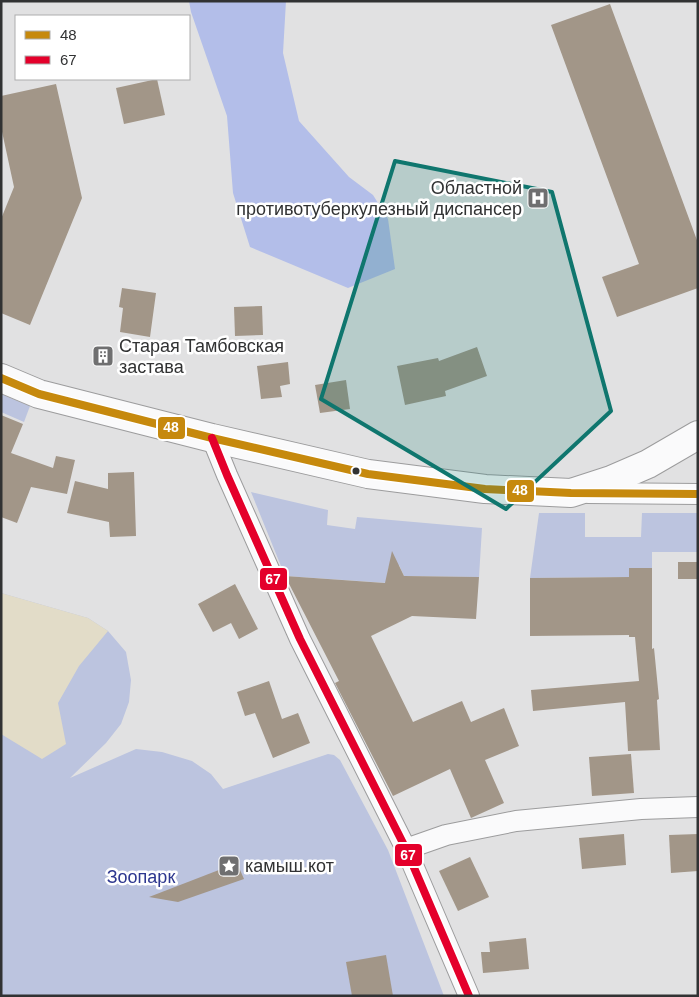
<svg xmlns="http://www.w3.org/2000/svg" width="699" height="997" viewBox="0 0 699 997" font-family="Arial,sans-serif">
	<rect width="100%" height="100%" fill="#e1e1e2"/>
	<!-- green -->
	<g fill="#bcc4df">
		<polygon points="1,394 30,406 24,422 1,412"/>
		<polygon points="251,492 328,510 327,525 355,529 357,517 482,528 479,577 404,576 399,565 390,565 388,569 387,583 285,576"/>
		<polygon points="539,513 585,513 585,537 641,537 642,513 698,513 698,552 652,552 652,568 629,568 629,577 530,578"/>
		<polygon points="1,593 88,618 108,631 126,652 131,680 129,702 121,724 106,743 70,778 136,749 162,752 192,761 211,774 223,789 328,754 334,755 340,760 388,850 444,996 1,996"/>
	</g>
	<!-- forest -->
	<polygon fill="#b3bee9" points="189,1 286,1 283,53 299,121 349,177 373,195 388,219 395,269 348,288 250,247 233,193 227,116 191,12"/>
	<!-- sand -->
	<polygon fill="#e2dcc8" points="1,593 88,618 108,631 79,666 58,703 66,744 42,759 1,734"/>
	<!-- building -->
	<g fill="#a29688">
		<polygon points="610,4 698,243 698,288 617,317 602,277 639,264 551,25"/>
		<polygon points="157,79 165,115 124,124 116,88"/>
		<polygon points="56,84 82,198 30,325 1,313 1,219 14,187 1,127 1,96"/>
		<polygon points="122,288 156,293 150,337 120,332 123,308 119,307"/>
		<polygon points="262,306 263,335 235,336 234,307"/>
		<polygon points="477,347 487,376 445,391 446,396 405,405 397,366 438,358 439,361"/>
		<polygon points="288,362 290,384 280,386 282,397 261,399 257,366"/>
		<polygon points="346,380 350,409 320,413 315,385"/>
		<polygon points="1,415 23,424 11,453 53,468 56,456 75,460 67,494 31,487 17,523 1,517"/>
		<polygon points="134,472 136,536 110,537 109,522 67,513 75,481 108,489 108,473"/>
		<polygon points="392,551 404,576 479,577 476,619 412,616 371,636 413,722 462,701 471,722 504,708 519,746 485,760 504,803 471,818 450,769 393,796 335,683 339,681 285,576 385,583"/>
		<rect x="678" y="562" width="20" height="17"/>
		<polygon points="629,568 652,568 652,649 654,648 659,699 657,700 660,750 628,751 625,702 533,711 531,690 639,681 635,637 629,637 629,635 530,636 530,578 629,577"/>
		<polygon points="235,584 258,629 239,639 231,623 213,632 198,604"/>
		<polygon points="269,681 282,719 298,713 310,743 273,758 255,713 245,716 237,692"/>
		<polygon points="631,754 634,793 592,796 589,757"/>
		<polygon points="624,834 626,865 582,869 579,838"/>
		<polygon points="698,834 698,871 671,873 669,835"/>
		<polygon points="470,857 489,897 458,911 439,871"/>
		<polygon points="237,863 244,879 178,902 149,897"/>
		<polygon points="526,938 529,969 483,973 481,952 490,952 489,942"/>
		<polygon points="386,955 393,996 352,996 346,962"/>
	</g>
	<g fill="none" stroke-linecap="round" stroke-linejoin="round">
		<!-- street casing -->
		<g stroke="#9c9c9d" stroke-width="22">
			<g id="street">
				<polyline points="212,438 227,475 300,639 406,849 469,996"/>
				<polyline points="588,493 698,494"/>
				<polyline points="406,849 446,835 516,821 641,809 698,807"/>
			</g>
		</g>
		<!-- secondary casing -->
		<g stroke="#9c9c9d" stroke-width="30">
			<polyline id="secondary" points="1,378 39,394 212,438 368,474 485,489 571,493 611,480 648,464 698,435"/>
		</g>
		<!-- street -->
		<use href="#street" stroke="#fafafb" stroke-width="20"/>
		<!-- secondary -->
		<use href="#secondary" stroke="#fafafb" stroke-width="28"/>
		<!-- bus-1 casing -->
		<g stroke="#fff" stroke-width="11">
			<polyline id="bus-1" points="1,378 39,394 212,438 368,474 485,489 571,493 698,494"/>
		</g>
		<!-- bus-2 casing -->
		<g stroke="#fff" stroke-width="11">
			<polyline id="bus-2" points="212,438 227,475 300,639 406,849 469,996"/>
		</g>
		<!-- bus-1 -->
		<use href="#bus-1" stroke="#c6890d" stroke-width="8"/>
		<!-- bus-2 -->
		<use href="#bus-2" stroke="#e4002b" stroke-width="8"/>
	</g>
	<!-- marked area -->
	<path fill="#0f766e" fill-opacity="0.2" stroke="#0f766e" stroke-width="4" stroke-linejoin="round" d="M395,161l157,31 59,219 -105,98 -185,-110z"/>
	<!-- icons -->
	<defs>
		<g id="hospital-square" transform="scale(1.125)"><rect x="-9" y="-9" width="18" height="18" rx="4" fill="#6f6f70" stroke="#fff"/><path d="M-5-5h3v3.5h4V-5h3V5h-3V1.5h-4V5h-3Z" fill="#fff"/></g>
		<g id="building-square" transform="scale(1.125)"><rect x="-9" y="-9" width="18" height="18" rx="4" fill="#6f6f70" stroke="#fff"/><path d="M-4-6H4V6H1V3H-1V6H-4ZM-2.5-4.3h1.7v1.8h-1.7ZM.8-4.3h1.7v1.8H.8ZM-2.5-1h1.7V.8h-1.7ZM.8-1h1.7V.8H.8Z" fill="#fff"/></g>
		<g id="sight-square" transform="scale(1.125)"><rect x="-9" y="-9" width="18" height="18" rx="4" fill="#6f6f70" stroke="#fff"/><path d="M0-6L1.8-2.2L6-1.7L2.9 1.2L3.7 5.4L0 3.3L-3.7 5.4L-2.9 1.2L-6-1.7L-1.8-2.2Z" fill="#fff"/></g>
	</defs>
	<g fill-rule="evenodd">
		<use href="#hospital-square" x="538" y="198"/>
		<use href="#building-square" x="103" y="356"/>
		<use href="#sight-square" x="229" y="866"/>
	</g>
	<!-- markers -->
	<circle fill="#313233" stroke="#fff" stroke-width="2" cx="356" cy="471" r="4.5"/>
	<g text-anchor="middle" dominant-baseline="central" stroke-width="5" stroke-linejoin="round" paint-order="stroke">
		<!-- poi labels -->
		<g font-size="18" fill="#313233" stroke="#fff" text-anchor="start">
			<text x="522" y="188" text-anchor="end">Областной<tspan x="522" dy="21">противотуберкулезный диспансер</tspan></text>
			<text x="119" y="346">Старая Тамбовская<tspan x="119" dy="21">застава</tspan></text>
			<text x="245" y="866">камыш.кот</text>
		</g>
		<!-- park labels -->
		<g font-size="18" fill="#2d378f" stroke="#fff">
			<text x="141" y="877">Зоопарк</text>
		</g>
	</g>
	<g stroke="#fff" stroke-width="2">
		<rect x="157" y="416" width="29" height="24" rx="5" fill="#c6890d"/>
		<rect x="506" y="479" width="29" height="24" rx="5" fill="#c6890d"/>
		<rect x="259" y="567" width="29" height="24" rx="5" fill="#e4002b"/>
		<rect x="394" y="843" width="29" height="24" rx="5" fill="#e4002b"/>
	</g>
	<g font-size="14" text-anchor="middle" font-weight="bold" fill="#fff">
		<text x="171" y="432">48</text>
		<text x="520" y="495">48</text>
		<text x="273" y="584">67</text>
		<text x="408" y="860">67</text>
	</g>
	<!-- border -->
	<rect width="699" height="997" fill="none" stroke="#313233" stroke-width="5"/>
	<!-- legend -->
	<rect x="15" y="15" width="175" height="65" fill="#ffffff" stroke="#adadad"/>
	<rect x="25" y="31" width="25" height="8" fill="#c6890d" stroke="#adadad"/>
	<text x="60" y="40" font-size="15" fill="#313233">48</text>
	<rect x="25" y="56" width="25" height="8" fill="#e4002b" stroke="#adadad"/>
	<text x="60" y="65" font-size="15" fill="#313233">67</text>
</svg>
